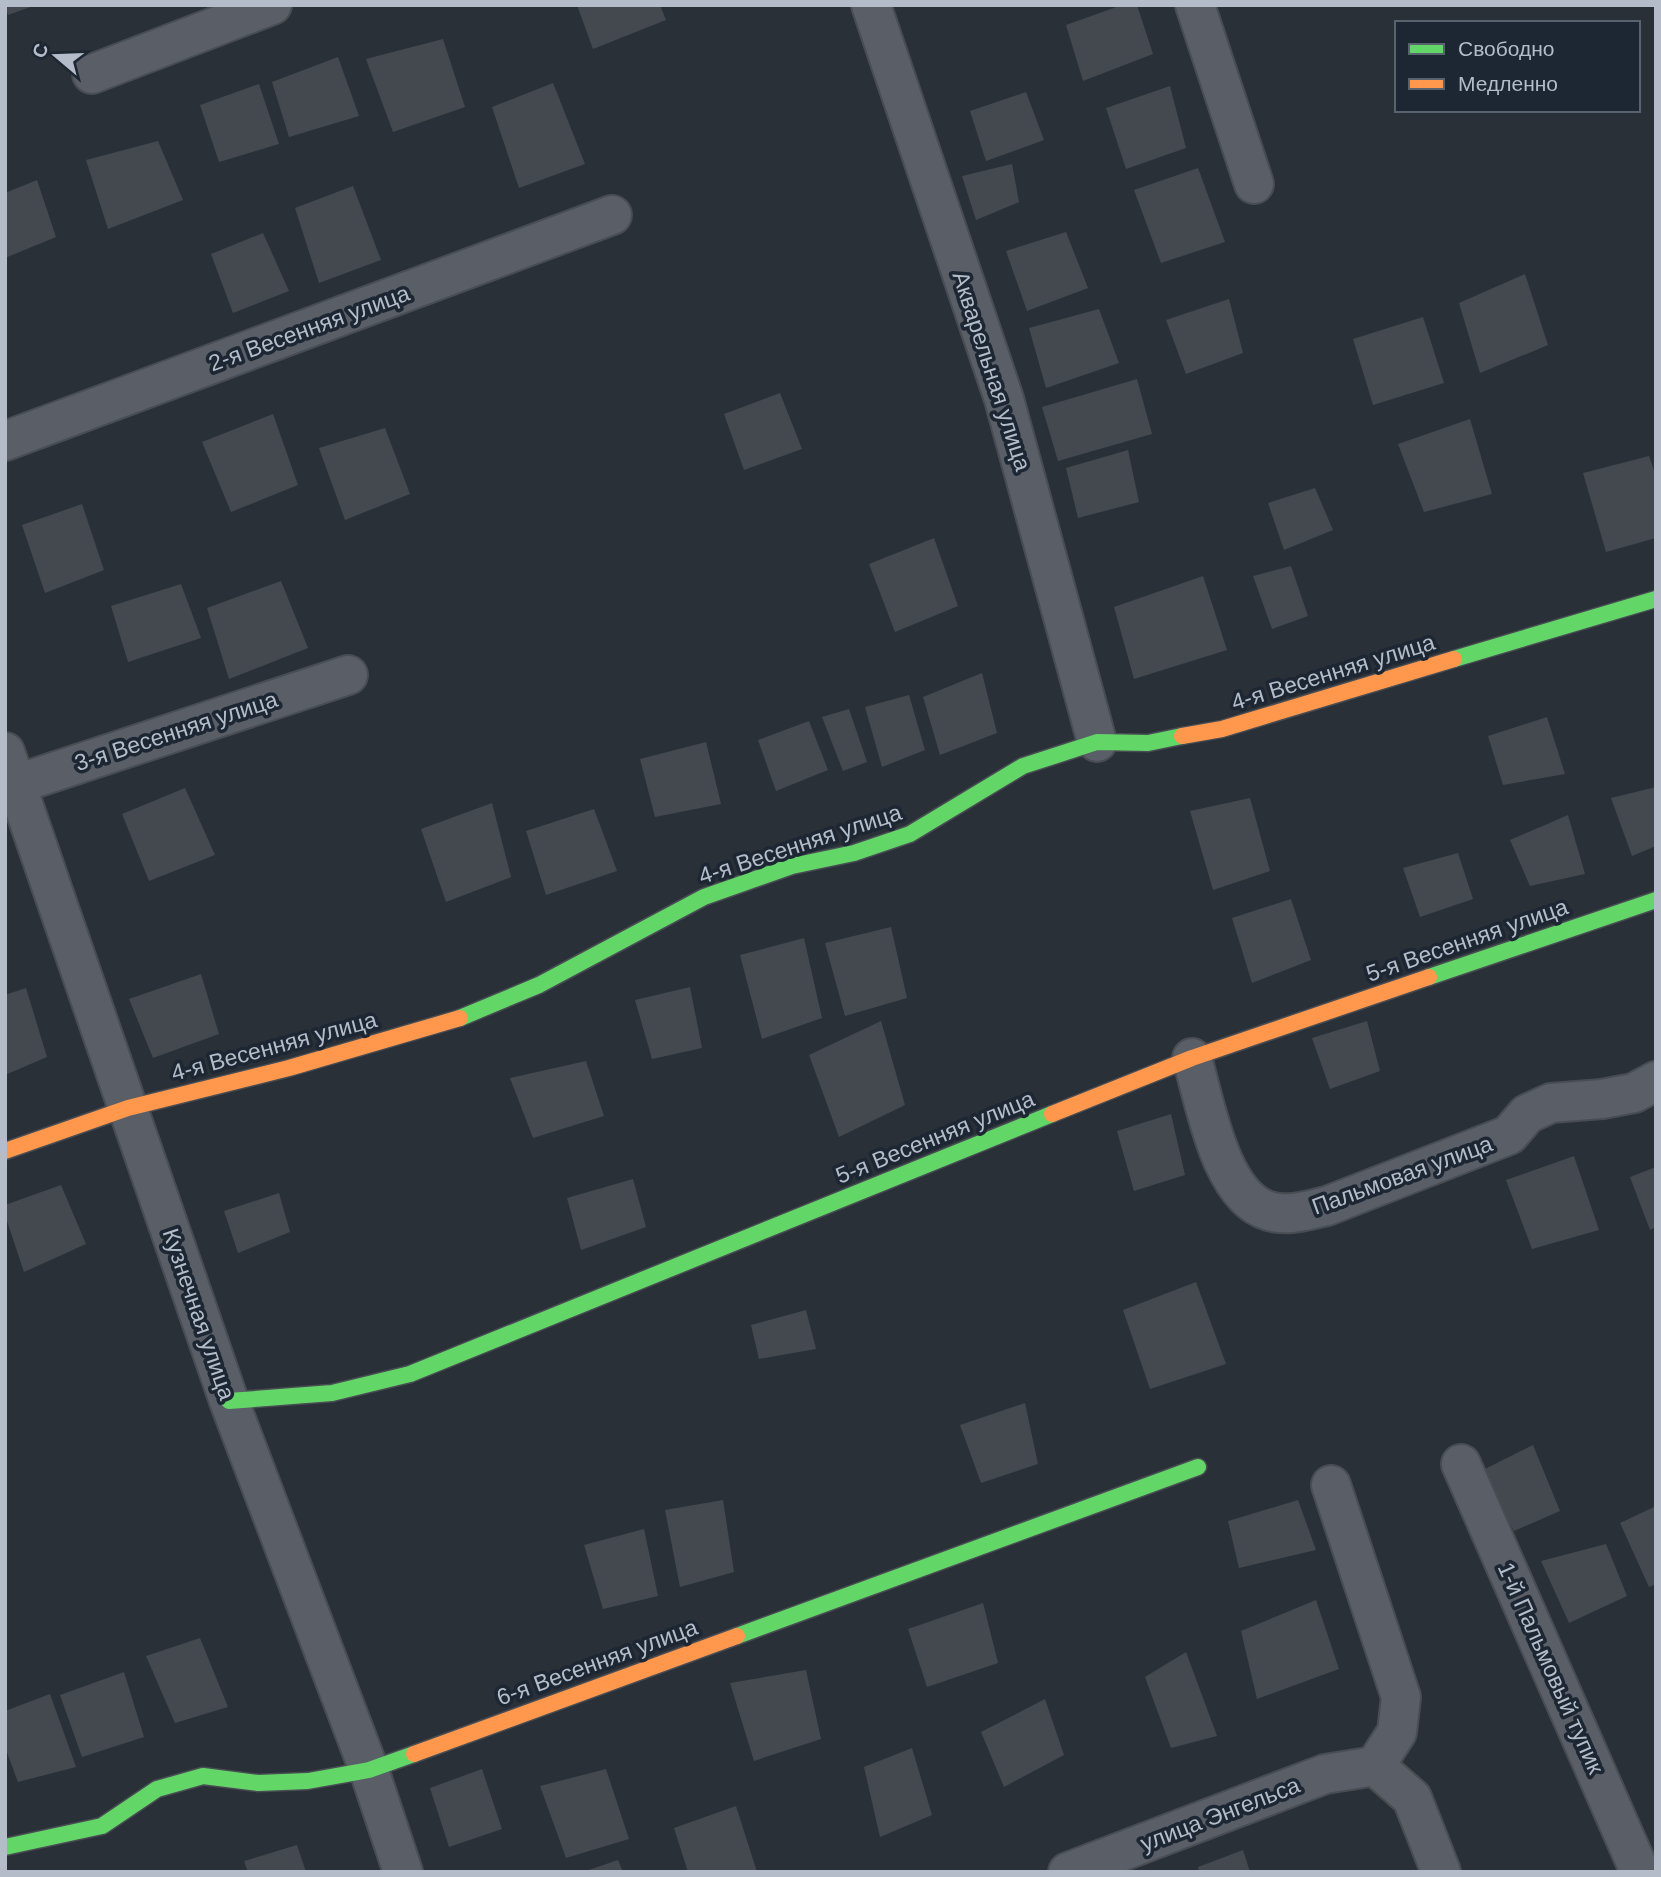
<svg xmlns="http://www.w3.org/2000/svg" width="1661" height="1877" viewBox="0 0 1661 1877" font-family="Helvetica,sans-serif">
	<rect width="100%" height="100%" fill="#2a3038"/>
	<!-- building -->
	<g fill="#444950">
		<polygon points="5,5 33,5 33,6 8,15"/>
		<polygon points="577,5 660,5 666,20 593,49"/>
		<polygon points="1122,5 1137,5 1153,54 1083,81 1066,25"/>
		<polygon points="443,39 465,107 393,132 366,59"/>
		<polygon points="338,57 359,116 289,137 272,82"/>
		<polygon points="553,83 585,164 519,188 492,107"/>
		<polygon points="259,84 279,144 219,162 200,105"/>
		<polygon points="1170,86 1186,148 1126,169 1106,108"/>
		<polygon points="1026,92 1044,140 986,161 970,111"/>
		<polygon points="158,141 183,200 108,229 86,160"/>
		<polygon points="1012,164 1019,202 976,220 962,176"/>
		<polygon points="1198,168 1225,242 1161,263 1134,190"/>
		<polygon points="37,180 56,237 5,258 5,193"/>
		<polygon points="353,186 381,260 319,283 295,208"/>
		<polygon points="1066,232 1088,288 1027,311 1006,251"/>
		<polygon points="263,233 289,291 233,313 211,254"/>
		<polygon points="1525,274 1548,345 1480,373 1459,303"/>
		<polygon points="1229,299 1243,353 1186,374 1166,320"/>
		<polygon points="1099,309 1119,363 1046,388 1029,328"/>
		<polygon points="1423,317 1444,383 1373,405 1353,339"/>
		<polygon points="1137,379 1152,434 1058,461 1042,407"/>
		<polygon points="780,393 802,449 744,470 724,414"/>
		<polygon points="273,414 298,485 231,512 202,442"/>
		<polygon points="1470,419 1492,494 1424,512 1398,444"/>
		<polygon points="385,428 410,494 345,520 319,448"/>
		<polygon points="1128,450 1139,502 1078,518 1066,468"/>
		<polygon points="1649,456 1656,476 1656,538 1606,552 1583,473"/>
		<polygon points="1315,488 1333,530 1284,550 1268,503"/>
		<polygon points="82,504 104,570 45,593 22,525"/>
		<polygon points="934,538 958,606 895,632 869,564"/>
		<polygon points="1291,566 1308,616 1272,629 1253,576"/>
		<polygon points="1203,576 1227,650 1134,679 1114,607"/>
		<polygon points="281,581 308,648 229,679 207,608"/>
		<polygon points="181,584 201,638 128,662 111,606"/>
		<polygon points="982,673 997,733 940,755 923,697"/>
		<polygon points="909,695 925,750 882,767 865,707"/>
		<polygon points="849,709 867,762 843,771 822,717"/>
		<polygon points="1547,717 1565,774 1503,785 1488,736"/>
		<polygon points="809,721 828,770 776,791 758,740"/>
		<polygon points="706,742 721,804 655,817 640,759"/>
		<polygon points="1656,787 1656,846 1632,856 1611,798"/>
		<polygon points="185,788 215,855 149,881 122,814"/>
		<polygon points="1250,798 1270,871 1213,890 1190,811"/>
		<polygon points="492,803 511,877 446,902 421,829"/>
		<polygon points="594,809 617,871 546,895 526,831"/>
		<polygon points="1568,815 1585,874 1530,886 1510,840"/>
		<polygon points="1458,853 1473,899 1420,917 1403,868"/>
		<polygon points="1291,899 1311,960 1252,983 1232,918"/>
		<polygon points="891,927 907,998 845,1016 825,943"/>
		<polygon points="804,938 822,1018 762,1039 740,955"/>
		<polygon points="201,974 219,1034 153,1058 129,999"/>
		<polygon points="690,987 702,1048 652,1059 635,1000"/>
		<polygon points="26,988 47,1057 5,1075 5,995"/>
		<polygon points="881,1021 905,1105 839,1137 809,1055"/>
		<polygon points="1367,1021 1380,1071 1330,1089 1312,1038"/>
		<polygon points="586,1061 604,1116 533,1138 510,1078"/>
		<polygon points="1171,1114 1185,1175 1134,1191 1117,1131"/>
		<polygon points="1574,1156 1599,1230 1532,1249 1506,1180"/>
		<polygon points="1656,1167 1656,1227 1650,1230 1630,1177"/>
		<polygon points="633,1179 646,1227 581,1250 567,1198"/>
		<polygon points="61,1185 86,1244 24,1272 5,1215 5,1205"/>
		<polygon points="279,1193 290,1232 238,1253 224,1211"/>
		<polygon points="1196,1282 1226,1364 1150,1389 1123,1310"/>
		<polygon points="806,1310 816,1349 759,1359 751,1325"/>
		<polygon points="1025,1403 1038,1464 981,1483 960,1425"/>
		<polygon points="1533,1445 1560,1511 1514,1531 1481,1471"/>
		<polygon points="723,1500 734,1572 680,1587 665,1510"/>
		<polygon points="1298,1500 1316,1550 1239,1568 1228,1521"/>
		<polygon points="1656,1506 1656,1584 1649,1587 1620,1523"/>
		<polygon points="644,1529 658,1596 603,1609 584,1545"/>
		<polygon points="1606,1544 1627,1596 1569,1623 1541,1561"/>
		<polygon points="1316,1600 1339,1669 1257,1699 1241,1631"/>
		<polygon points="983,1603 998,1663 927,1687 908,1629"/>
		<polygon points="200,1638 228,1707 175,1723 146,1656"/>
		<polygon points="1186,1652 1217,1736 1171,1748 1145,1677"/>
		<polygon points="806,1670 821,1739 754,1761 730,1683"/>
		<polygon points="124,1672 144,1737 82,1757 60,1695"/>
		<polygon points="50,1694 76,1767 18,1782 5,1747 5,1711"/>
		<polygon points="1045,1699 1064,1755 1004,1787 981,1732"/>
		<polygon points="912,1748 932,1815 880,1837 864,1767"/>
		<polygon points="482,1769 502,1829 449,1847 430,1788"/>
		<polygon points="606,1769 629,1839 566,1858 540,1786"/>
		<polygon points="736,1806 757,1872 688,1872 674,1828"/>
		<polygon points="297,1845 306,1872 248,1872 244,1861"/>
		<polygon points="1243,1850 1250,1872 1199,1872 1198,1867"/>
		<polygon points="618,1860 623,1872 586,1872 586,1871"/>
	</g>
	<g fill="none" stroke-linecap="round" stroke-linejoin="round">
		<!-- street casing -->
		<g stroke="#484c53" stroke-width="42">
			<g id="street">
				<polyline points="871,5 1004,399 1097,742"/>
				<polyline points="1195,5 1254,184"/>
				<polyline points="92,74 272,5"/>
				<polyline points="5,441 612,215"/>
				<polyline points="5,752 229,1401 369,1770 403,1872"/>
				<polyline points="5,788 348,675"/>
				<path d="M1192,1058c13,44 28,139 77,153 18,6 40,-1 58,-5l182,-71 18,-21 24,-11 51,-4 32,-6 22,-12"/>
				<polyline points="1461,1464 1640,1872"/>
				<polyline points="1331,1485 1401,1697 1397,1732 1375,1766"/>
				<polyline points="1375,1766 1412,1798 1441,1872"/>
				<polyline points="1068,1872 1325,1774 1375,1766"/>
			</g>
		</g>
		<!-- fast casing -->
		<g stroke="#484c53" stroke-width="19">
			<g id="fast">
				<polyline points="1454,659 1656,599"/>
				<polyline points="1429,977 1656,900"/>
				<polyline points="460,1018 539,985 704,897 792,866 854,853 910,834 1023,766 1097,742 1148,743 1182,736"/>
				<polyline points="229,1401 332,1393 410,1374 1052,1114"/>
				<polyline points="737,1636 1198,1467"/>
				<polyline points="5,1847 102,1826 157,1789 203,1776 258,1783 308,1781 369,1770 414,1754"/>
			</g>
		</g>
		<!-- slow casing -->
		<g stroke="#484c53" stroke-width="19">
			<g id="slow">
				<polyline points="1182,736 1222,729 1454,659"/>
				<polyline points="1052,1114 1192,1058 1429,977"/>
				<polyline points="5,1151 128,1108 289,1068 460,1018"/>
				<polyline points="414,1754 737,1636"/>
			</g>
		</g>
		<!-- street -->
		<use href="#street" stroke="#5a5e66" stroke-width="38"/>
		<!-- fast -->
		<use href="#fast" stroke="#63d668" stroke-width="16"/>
		<!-- slow -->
		<use href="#slow" stroke="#ff974d" stroke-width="16"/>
	</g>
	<g text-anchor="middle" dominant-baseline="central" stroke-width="7" stroke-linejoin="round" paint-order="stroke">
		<!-- street labels -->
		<g font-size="23" fill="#b4bcc9" stroke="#1d2633">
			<text transform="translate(309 328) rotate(-20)">2-я Весенняя улица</text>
			<text transform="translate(992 371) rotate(72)">Акварельная улица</text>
			<text transform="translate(1333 672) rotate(-17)">4-я Весенняя улица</text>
			<text transform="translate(176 731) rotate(-18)">3-я Весенняя улица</text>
			<text transform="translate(800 844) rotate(-18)">4-я Весенняя улица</text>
			<text transform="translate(1467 940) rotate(-19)">5-я Весенняя улица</text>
			<text transform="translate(274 1046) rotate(-15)">4-я Весенняя улица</text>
			<text transform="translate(935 1137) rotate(-22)">5-я Весенняя улица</text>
			<text transform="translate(1402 1175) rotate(-20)">Пальмовая улица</text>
			<text transform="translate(199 1314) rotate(71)">Кузнечная улица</text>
			<text transform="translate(597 1662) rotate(-20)">6-я Весенняя улица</text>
			<text transform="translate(1551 1668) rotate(66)">1-й Пальмовый тупик</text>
			<text transform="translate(1220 1814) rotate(-21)">улица Энгельса</text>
		</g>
	</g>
	<!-- border -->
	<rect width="1661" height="1877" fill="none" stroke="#b4bcc9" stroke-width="14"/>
	<!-- legend -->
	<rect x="1395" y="21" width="245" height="91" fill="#1d2633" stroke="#59626f" stroke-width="2"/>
	<rect x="1409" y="44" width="35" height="10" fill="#63d668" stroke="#59626f" stroke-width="2"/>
	<text x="1458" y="56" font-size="21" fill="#b4bcc9">Свободно</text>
	<rect x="1409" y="79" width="35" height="10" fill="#ff974d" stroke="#59626f" stroke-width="2"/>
	<text x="1458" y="91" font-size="21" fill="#b4bcc9">Медленно</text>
	<!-- north arrow -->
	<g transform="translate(56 56) rotate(289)" stroke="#1d2633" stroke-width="5" paint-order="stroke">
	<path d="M0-5L12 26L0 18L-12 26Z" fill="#b4bcc9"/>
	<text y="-10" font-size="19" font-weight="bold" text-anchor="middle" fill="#b4bcc9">С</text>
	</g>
</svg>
